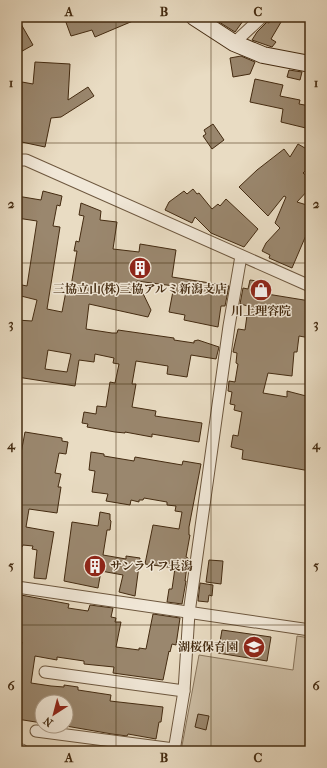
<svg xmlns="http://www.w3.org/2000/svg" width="327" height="768" viewBox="0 0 327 768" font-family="'IM FELL French Canon','Noto Serif JP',serif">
	<rect width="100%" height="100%" fill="#e9dcc3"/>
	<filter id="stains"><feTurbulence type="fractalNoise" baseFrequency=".005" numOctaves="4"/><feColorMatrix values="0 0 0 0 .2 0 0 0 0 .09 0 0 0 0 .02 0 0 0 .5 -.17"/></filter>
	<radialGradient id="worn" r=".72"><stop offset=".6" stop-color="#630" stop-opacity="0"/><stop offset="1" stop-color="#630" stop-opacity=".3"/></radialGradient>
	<!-- green -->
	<polygon fill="#cdbea5" stroke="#88745b" points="297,636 310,638 309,751 181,751 199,655 293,670"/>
	<!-- building -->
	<g fill="#9a876e" stroke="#442b11" fill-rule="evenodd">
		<polygon points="17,17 33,45 17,54"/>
		<polygon points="64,17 140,17 140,18 95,37 92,30 71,36"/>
		<polygon points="211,17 237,17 243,21 235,32"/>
		<polygon points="272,17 284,17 271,39 276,42 272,47 252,40 257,32 267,22 269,23"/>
		<polygon points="241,56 255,62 250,74 233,77 230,58"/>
		<polygon points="35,62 70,64 68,100 88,87 94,96 61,117 51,118 45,147 17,141 17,109 22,82 33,84"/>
		<polygon points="289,70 302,72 300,80 287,77"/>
		<polygon points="255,79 283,85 280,96 300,100 299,104 310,106 310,129 281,122 283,109 250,102"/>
		<polygon points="213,124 224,140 212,149 203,136 206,134 204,130"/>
		<polygon points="298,144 310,151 310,166 303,173 310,179 310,188 297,202 310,206 310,226 292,268 269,258 270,255 262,251 266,243 280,228 275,223 286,197 284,196 268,216 239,187 257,170 284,149 290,157"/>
		<polygon points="193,189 197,194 199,193 212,209 218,204 220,206 226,199 258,229 244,247 211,233 195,217 192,223 165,210 169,202 184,191 187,194"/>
		<path d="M43,191l19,5 -2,10 -3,-1 -4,21 7,1 -13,82 15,3 4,-21 4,1 7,-41h-3l2,-10 3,1 5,-26 -5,-1 2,-12 20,8 -1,9 17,2 -4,27 26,3 1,-8 36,6 -4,27 57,9 -4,20h-4l-3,21 -34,-7 1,-5 -16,-3 5,-26 -37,-5 14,29 -3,7 -59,-13 -3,25 26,4h5l1,-3 56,8v2l20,3v-2l4,-1 21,7 -3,12 -25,-4 -4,22 -20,-3 1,-8 -32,-5 -4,23h4l-4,23 24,4 -1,5 47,7 -3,19 -47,-8v3l-27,-5v1l-10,-1 -28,-5 1,-3 -6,-1 2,-11 12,2 1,-8 9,1 4,-25 5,1 4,-19 -6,-1 1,-5 -19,-4 -1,8 -15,-2 -4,26 -58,-9v-57l15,1 5,-21 -20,-5v-11l10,2 10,-65 -20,-3v-22l24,4zM48,350l23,4 -4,18 -22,-3z"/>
		<polygon points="250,280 264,282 263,286 268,287 267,294 310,301 310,338 299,336 297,352 294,352 292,376 268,373 263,393 287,397 287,391 310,397 310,406 306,425 310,425 310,471 242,459 243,450 231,447 233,435 238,436 242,412 234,410 235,405 230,404 232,392 228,391 229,381 235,382 238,364 236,363 237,353 233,352 238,329 245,330 248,308 248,306 240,304 243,288 248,289"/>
		<polygon points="25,432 62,438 62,441 68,442 66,454 59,453 55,473 61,474 58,487 61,487 57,513 29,509 26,527 54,532 46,579 34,578 37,550 32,549 33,546 23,545 22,547 17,547 17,463 19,464"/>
		<polygon points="91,452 104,454 104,456 134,461 135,457 182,465 183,461 201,464 189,527 189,535 190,535 186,557 188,558 185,581 186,581 182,604 167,602 169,589 172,589 175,568 145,564 153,525 179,529 182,512 175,511 176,506 167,505 167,502 144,498 143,500 139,500 139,502 131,500 130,505 106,501 108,494 92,492 95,471 89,470"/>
		<polygon points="100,512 110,514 110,520 111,521 110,530 107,530 103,555 126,559 126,556 140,558 135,596 119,592 123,575 101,571 98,588 64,581 72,522 98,526"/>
		<polygon points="209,560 223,561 221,584 206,582"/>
		<polygon points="200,583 213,585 212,596 209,595 208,602 198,601"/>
		<polygon points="21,595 69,604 68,608 88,611 90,605 113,608 111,617 116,618 115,622 121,622 116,647 139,650 139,648 146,649 153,614 180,618 176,645 172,644 170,652 169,651 163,680 113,673 114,667 84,664 84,661 57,657 57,660 35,656 31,683 51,686 64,687 64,685 78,687 78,690 111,695 110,701 163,707 161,722 159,722 156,739 128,734 127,736 112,734 66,726 66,702 42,702 42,723 17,719 17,672 22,642 17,641 17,598 21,599"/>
		<polygon points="222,630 271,637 267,661 218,653"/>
		<polygon points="198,714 209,716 206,730 195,727"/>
	</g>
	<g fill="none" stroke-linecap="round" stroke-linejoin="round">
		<!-- street casing -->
		<g stroke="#6d573e" stroke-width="13">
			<g id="street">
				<polyline points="234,43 262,17"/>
				<polyline points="17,160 26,160 310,286"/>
				<polyline points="17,587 310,630"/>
				<polyline points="45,672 184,691"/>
				<polyline points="36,731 174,749"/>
				<polyline points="17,749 22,750"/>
				<polyline points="174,751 184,691 189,613 229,326 241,256"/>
			</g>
		</g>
		<!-- secondary casing -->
		<g stroke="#442b11" stroke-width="18">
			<polyline id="secondary" points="194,17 234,43 263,55 310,64"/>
		</g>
		<!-- street -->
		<use href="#street" stroke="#f1e8d8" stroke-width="11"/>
		<!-- secondary -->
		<use href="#secondary" stroke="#f1e8d8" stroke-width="16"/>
	</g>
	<!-- grid -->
	<path fill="none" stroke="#442b11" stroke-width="1" stroke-opacity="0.55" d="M116,17v734M211,17v734M17,143h293M17,263h293M17,384h293M17,505h293M17,625h293"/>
	<!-- icons -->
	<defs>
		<g id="building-disc" transform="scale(1.15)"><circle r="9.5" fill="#8f2418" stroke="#f1e8d8"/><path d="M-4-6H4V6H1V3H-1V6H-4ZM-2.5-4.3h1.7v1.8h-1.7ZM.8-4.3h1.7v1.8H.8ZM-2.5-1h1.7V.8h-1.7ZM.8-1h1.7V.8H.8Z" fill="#fff"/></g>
		<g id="shop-disc" transform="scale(1.15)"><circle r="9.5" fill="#8f2418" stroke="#f1e8d8"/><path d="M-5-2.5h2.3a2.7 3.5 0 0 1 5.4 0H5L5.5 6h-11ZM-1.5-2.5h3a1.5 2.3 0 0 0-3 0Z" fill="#fff"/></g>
		<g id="school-disc" transform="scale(1.15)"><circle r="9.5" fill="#8f2418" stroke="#f1e8d8"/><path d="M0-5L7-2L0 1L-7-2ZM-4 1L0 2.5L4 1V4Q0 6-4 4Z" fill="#fff"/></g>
	</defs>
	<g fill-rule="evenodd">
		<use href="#building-disc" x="140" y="268"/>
		<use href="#shop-disc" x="261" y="290"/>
		<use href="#building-disc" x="95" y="566"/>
		<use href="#school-disc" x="254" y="647"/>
	</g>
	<g text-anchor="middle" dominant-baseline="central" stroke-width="3" stroke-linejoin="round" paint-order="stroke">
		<!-- poi labels -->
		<g font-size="12" font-weight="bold" fill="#442b11" stroke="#f1e8d8">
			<text x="140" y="289">三協立山(株)三協アルミ新潟支店</text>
			<text x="261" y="311">川上理容院</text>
			<text x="110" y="566" text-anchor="start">サンライフ長潟</text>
			<text x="238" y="647" text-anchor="end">湖桜保育園</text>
		</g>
	</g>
	<!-- margin -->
	<rect width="327" height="768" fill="none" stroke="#e9dcc3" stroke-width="44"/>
	<!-- north arrow -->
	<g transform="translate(54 714) rotate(216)"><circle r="19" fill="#f1e8d8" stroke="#ac9c88"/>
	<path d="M0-3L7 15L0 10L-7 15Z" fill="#8f2418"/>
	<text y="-6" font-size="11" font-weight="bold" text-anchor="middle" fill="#442b11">N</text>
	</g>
	<rect x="22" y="22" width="283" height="724" fill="none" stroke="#442b11" stroke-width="1.5"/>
	<g font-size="13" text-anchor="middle" font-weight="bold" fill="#442b11">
		<text x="69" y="16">A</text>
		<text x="164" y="16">B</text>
		<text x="258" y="16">C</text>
		<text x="11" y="87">1</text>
		<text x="316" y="87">1</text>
		<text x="11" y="208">2</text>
		<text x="316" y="208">2</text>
		<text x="11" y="328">3</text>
		<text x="316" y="328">3</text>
		<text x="11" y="449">4</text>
		<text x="316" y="449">4</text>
		<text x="11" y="570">5</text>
		<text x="316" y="570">5</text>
		<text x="11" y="690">6</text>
		<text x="316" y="690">6</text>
		<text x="69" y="762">A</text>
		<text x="164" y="762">B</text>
		<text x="258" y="762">C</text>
	</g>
	<rect width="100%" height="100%" filter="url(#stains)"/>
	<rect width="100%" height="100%" fill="url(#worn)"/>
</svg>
